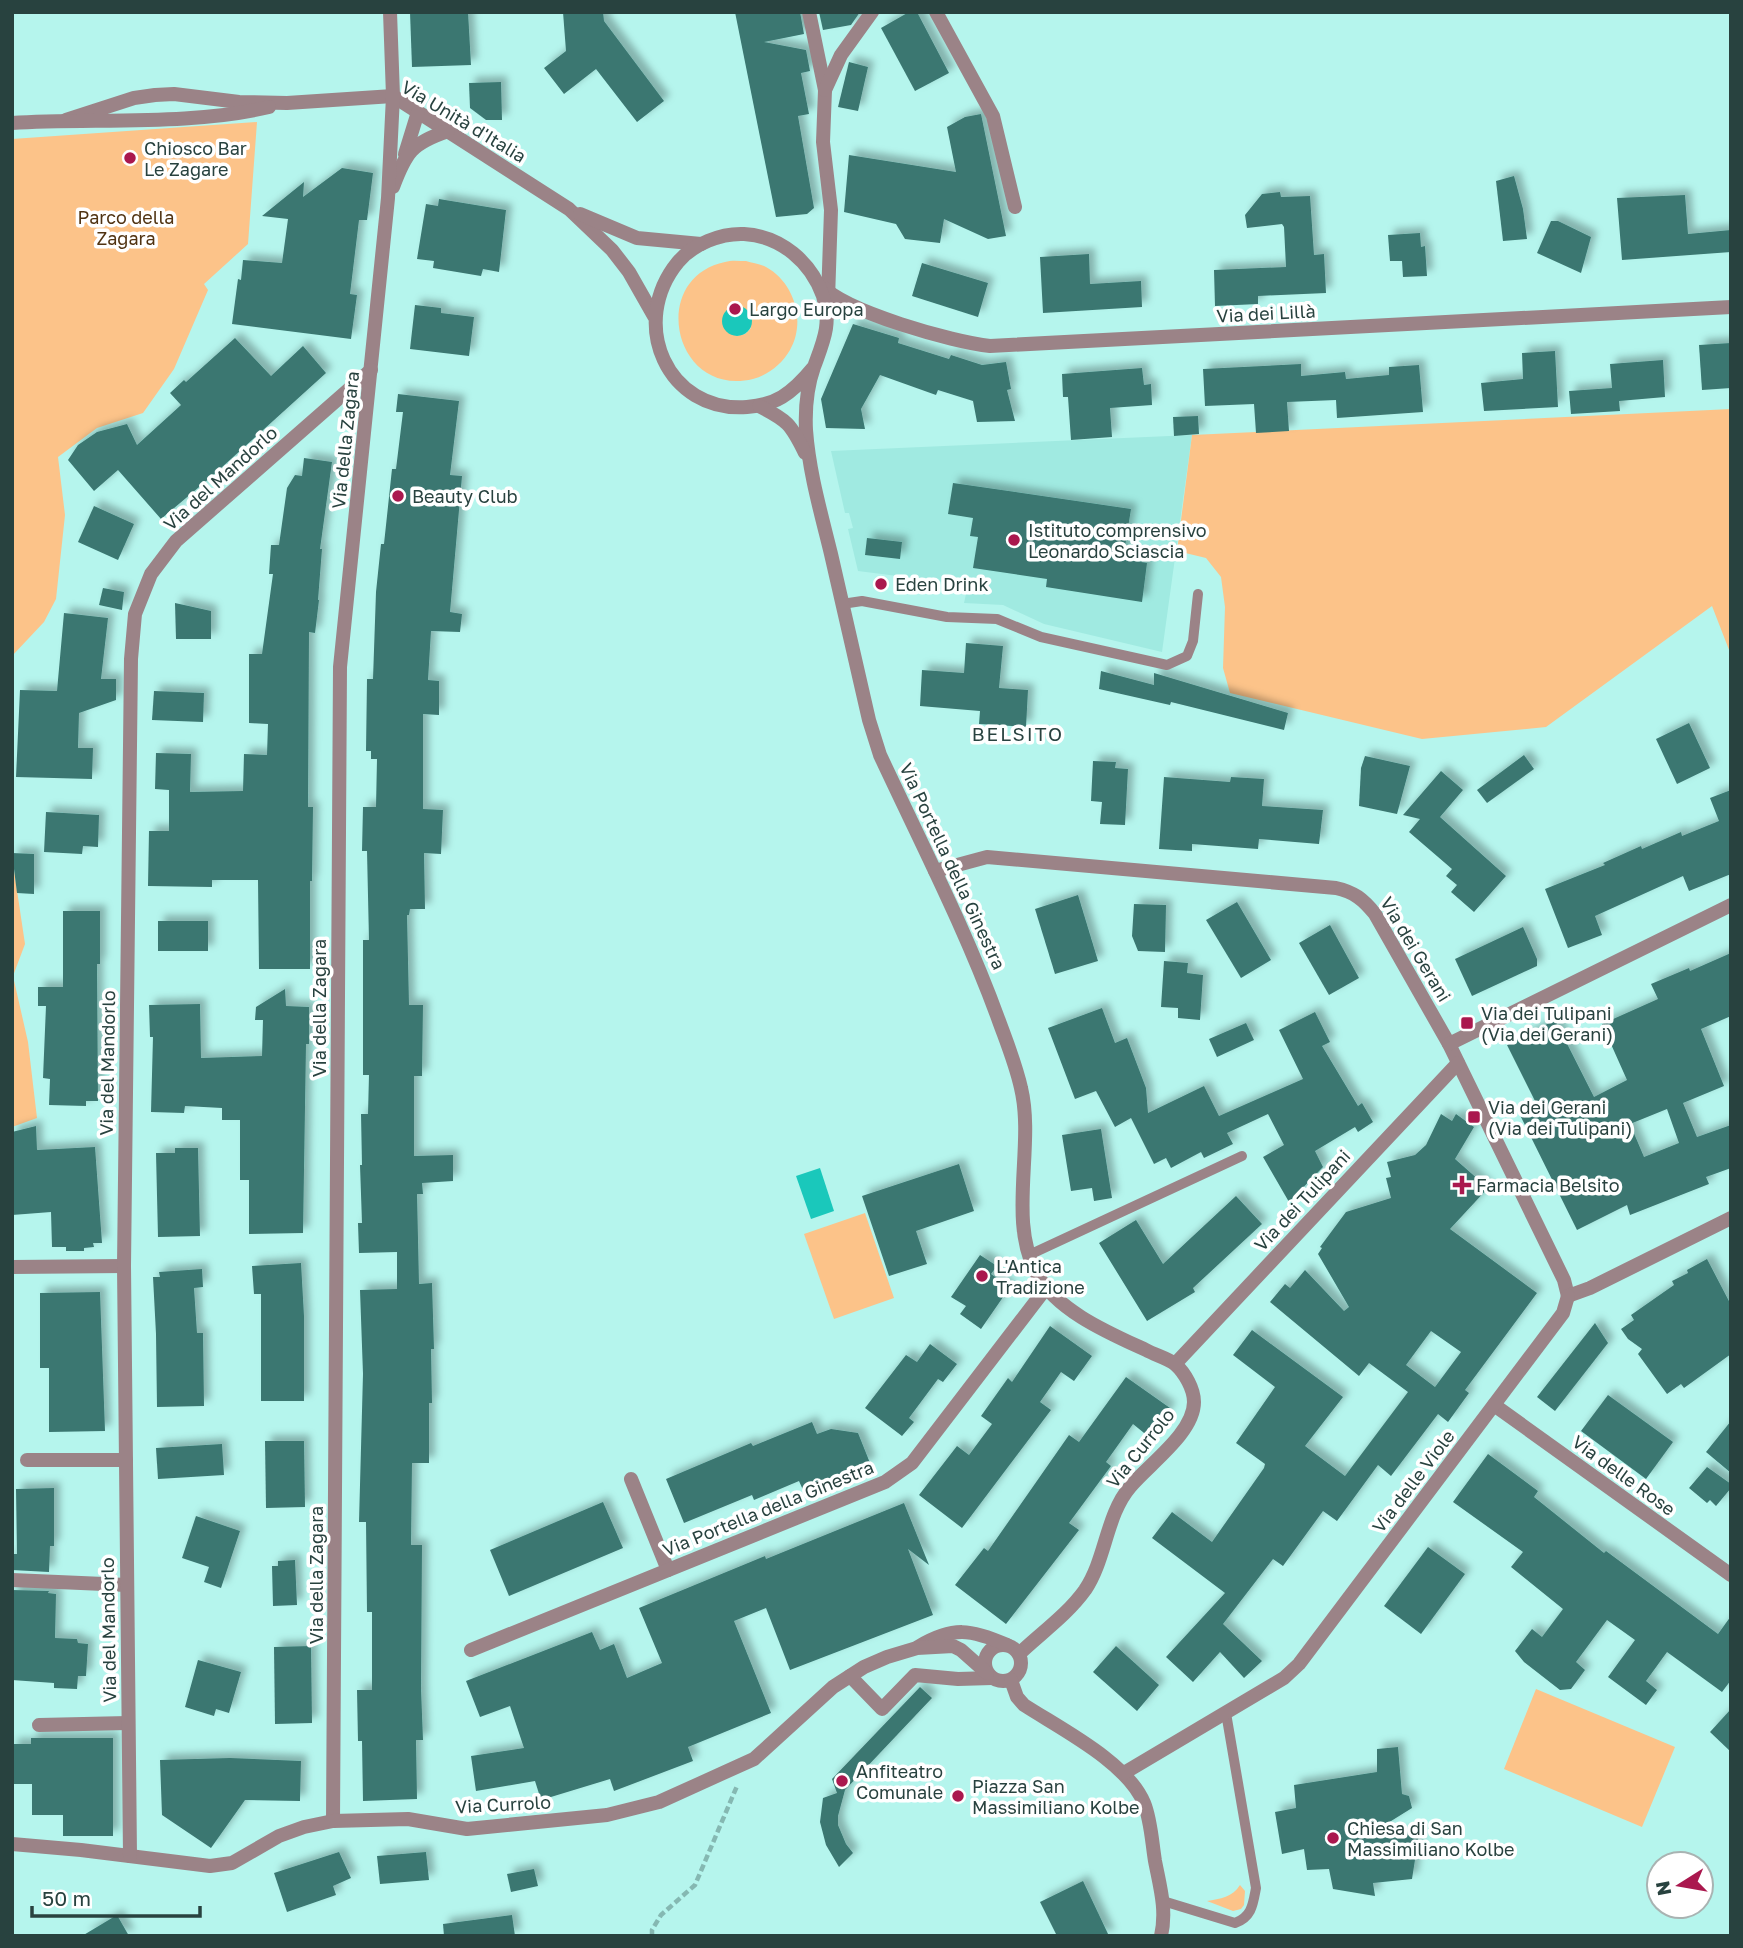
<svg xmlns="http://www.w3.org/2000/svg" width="1743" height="1948" viewBox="0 0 1743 1948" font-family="'Golos Text',sans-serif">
	<defs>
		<filter id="shadow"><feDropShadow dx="6" dy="-6" stdDeviation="3.5" flood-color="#0004"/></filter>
	</defs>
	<rect width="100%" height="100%" fill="#b5f5ed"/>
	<!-- built -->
	<polygon fill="#a0eae1" points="1192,435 1162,652 1044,624 1003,605 964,603 968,585 858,571 848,529 853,528 849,513 845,513 831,451"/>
	<!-- green -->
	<g fill="#fcc389" fill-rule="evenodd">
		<polygon points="257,122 248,244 204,284 208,290 174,369 143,413 97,428 58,457 65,515 56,599 44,622 12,656 12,139"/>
		<path d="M746,261c6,2 14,3 20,6 29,16 40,55 24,83 -8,14 -22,25 -37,29 -80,19 -105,-101 -28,-117 6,-2 14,-1 21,-1zM730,308l21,20 -6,6 -9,2 -12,-21z"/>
		<polygon points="1731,409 1731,655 1712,606 1546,727 1422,739 1230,693 1223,668 1225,607 1221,577 1206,558 1177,551 1192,435"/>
		<polygon points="12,857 25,944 13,976 28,1042 37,1118 12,1127"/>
		<polygon points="865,1213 894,1298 834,1319 804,1234"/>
		<polygon points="1536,1689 1675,1747 1642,1827 1504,1769"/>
		<path d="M1240,1885l5,6 -1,14 -3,4 -8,2 -26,-10c13,-2 26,-4 33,-16z"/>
	</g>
	<!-- water -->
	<g fill="#1ac8bb">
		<circle cx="737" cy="321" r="15"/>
		<polygon points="820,1168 834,1211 811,1219 796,1176"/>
	</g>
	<!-- building -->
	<g fill="#3a7771" fill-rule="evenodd" filter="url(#shadow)">
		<polygon points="410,12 468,12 471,65 412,67"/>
		<polygon points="563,12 603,12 604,21 664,101 637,122 596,69 564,94 544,68 566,51"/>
		<polygon points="735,12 800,12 804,34 764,42 806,50 810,71 801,73 809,114 798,116 814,208 807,214 776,217"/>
		<polygon points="819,12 860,12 851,25 823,30"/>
		<polygon points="909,12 917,12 949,73 915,91 881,28"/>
		<polygon points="849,62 868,67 858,111 838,107"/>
		<polygon points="501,82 502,120 486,120 470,108 469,83"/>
		<polygon points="981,114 1006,236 988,239 944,219 940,243 905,239 896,224 844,212 849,155 956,172 947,127 965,117"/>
		<polygon points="342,168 373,173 367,220 359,220 350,294 357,295 351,339 232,324 238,279 241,280 243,260 282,263 288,219 262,216 304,182 303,197"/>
		<polygon points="1514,176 1523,209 1527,239 1503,241 1496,181"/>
		<polygon points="1280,192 1281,197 1310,196 1314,255 1324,254 1326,293 1258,296 1258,304 1215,306 1214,270 1286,267 1284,227 1282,224 1247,228 1245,215 1262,194"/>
		<polygon points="1685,195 1688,234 1731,230 1731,252 1622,260 1617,198"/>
		<polygon points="439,199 506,210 499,272 483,269 481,276 433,268 434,261 417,259 426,204 438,206"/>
		<polygon points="1551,221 1558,221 1591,237 1581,273 1537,253"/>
		<polygon points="1420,233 1421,247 1425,246 1427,276 1403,277 1402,261 1390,261 1388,235"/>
		<polygon points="1089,254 1090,284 1141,281 1142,307 1043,313 1040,257"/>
		<polygon points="922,263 988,283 978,317 912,296"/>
		<polygon points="415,305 441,308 441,313 474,317 469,356 410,349"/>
		<polygon points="853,324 899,338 898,343 949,359 951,355 982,365 1006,362 1011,389 1007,390 1015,421 977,422 973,401 938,390 936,395 880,375 861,409 865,429 826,428 821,399"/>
		<polygon points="235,338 271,376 303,346 326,373 211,477 161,519 118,470 94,491 68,460 78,445 97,432 127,424 137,445 181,405 170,393 184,380 186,382"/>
		<polygon points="1731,343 1731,388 1702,390 1699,345"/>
		<polygon points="1555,351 1558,407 1484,411 1481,383 1523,379 1522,353"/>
		<polygon points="1663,360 1665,397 1619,401 1620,411 1571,414 1569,391 1612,388 1610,364"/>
		<polygon points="1301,364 1301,376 1345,372 1346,379 1389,375 1389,367 1419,365 1423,412 1337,418 1336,400 1287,402 1289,431 1256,433 1254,404 1205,406 1203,369"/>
		<polygon points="1142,368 1144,385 1151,384 1152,405 1110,408 1112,437 1071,440 1068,397 1063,397 1062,374"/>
		<polygon points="398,394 459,401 450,475 462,476 450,612 462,614 460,632 431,631 428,680 439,681 439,715 423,714 423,809 443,810 441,854 424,853 425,909 410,909 409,915 407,915 409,1005 423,1005 422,1076 414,1076 414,1156 453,1155 453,1181 422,1183 423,1194 417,1194 419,1284 432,1283 434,1349 431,1349 432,1403 429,1403 429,1463 412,1463 411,1545 422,1545 421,1689 423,1740 416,1740 417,1799 363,1801 362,1741 358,1741 357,1690 372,1690 372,1612 367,1612 366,1522 359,1522 363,1374 360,1290 397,1289 397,1252 359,1253 358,1223 362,1223 360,1165 362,1165 361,1114 368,1114 369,1075 363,1075 363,940 369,940 367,851 362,851 363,807 376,807 377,759 371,759 371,751 366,751 367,679 373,679 376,592 381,544 384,544 392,469 396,469 403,412 396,412"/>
		<polygon points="1198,416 1199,434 1174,436 1173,417"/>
		<polygon points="304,458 332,462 320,549 322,549 318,600 319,600 315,633 309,632 308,807 313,807 312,881 310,881 310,969 259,969 258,880 212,880 212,887 148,886 149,831 169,831 169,790 155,789 156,753 191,754 190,792 243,791 244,754 267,755 268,724 249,723 249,654 262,654 273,574 269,574 271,545 279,545 287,488 295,475 302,476"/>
		<polygon points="953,483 1131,509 1123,559 1147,563 1142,602 1046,587 1047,579 973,568 978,537 970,536 973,518 948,514"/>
		<polygon points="94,506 134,524 118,560 78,542"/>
		<polygon points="867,538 902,542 900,559 865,555"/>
		<polygon points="103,588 124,592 122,610 99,605"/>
		<polygon points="175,603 211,611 211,639 176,639"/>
		<polygon points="64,613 108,618 101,679 116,679 116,700 79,713 78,748 93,748 92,779 16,777 20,690 57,691"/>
		<polygon points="966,643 1003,646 999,688 1028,690 1026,727 979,724 980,711 920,706 922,670 964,673"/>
		<polygon points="1101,671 1154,685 1154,673 1288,713 1284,730 1171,702 1170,705 1099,689"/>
		<polygon points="154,691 204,693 203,722 152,720"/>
		<polygon points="1689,723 1710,768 1677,784 1656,739"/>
		<polygon points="1524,755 1534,769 1487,803 1477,790"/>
		<polygon points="1365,756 1410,766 1397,814 1359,806 1361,768"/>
		<polygon points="1093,761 1116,762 1115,768 1128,769 1125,825 1100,824 1102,802 1091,801"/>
		<polygon points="1441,771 1463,790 1440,817 1506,876 1474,912 1451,892 1457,885 1446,876 1452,869 1409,832 1420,819 1403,815"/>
		<polygon points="1164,777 1230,782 1231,777 1264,779 1262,806 1323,810 1319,844 1259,839 1258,849 1192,844 1192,851 1159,849"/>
		<polygon points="1731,790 1731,874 1689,891 1683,876 1595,916 1602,935 1568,948 1545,889 1605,865 1603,863 1641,846 1642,849 1681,832 1682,836 1719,821 1710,798"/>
		<polygon points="46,812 99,815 98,847 83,846 82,854 44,852"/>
		<polygon points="12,853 34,854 34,894 17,893"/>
		<polygon points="1078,895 1098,961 1055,974 1035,909"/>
		<polygon points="1237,902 1271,960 1241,978 1206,920"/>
		<polygon points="1134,904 1166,905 1165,952 1138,951 1132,936"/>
		<polygon points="63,911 100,911 100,964 97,964 98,1101 86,1101 86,1106 49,1105 50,1079 43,1078 46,1006 38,1006 38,987 63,987"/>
		<rect x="158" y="921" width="50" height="30"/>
		<polygon points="1330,925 1359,978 1329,995 1299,943"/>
		<polygon points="1523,927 1537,959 1537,966 1472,996 1455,959"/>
		<path d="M1731,953v63l-30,13 23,57 -41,17 14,34 34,-12v43l-25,9 3,7 -79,31 -3,-10 -50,25 -58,-117 18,-8 -30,-60 48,-25 39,77 33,-17 -25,-56 56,-25 -7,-15 38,-16 1,3zM1667,1109l12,34 -35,14 -14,-33z"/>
		<polygon points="1164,961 1188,963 1187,973 1203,975 1200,1020 1178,1018 1178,1008 1161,1007"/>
		<polygon points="285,989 286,1006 309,1007 309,1044 306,1044 303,1233 249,1234 249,1180 240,1180 240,1120 222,1120 222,1108 185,1106 184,1113 151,1112 153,1037 150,1037 149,1005 200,1004 201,1058 262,1056 263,1020 255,1020 256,1007"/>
		<polygon points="1102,1008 1115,1043 1127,1038 1146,1088 1148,1113 1204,1086 1219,1116 1303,1079 1279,1030 1315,1012 1330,1042 1322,1046 1358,1106 1362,1103 1373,1122 1358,1132 1355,1127 1315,1151 1323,1167 1289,1202 1263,1157 1284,1145 1268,1114 1227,1133 1233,1144 1204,1158 1201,1152 1171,1168 1166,1158 1154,1164 1131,1118 1115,1127 1096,1091 1075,1099 1048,1028"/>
		<polygon points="1246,1023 1254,1040 1217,1057 1209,1039"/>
		<path d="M1441,1114l11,7 4,-7 18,13 -19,32 33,29 -38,41 87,64 -72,97 4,3 -21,29 -10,-8 -47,62 -13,-11 -41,56 -14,-10 -40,55 -10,-7 -50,65 39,37 -18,17 -24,-26 -27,30 -27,-25 59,-64 -73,-55 20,-26 40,30 52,-74 1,-4 -29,-21 39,-56 -42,-32 19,-25 91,67 -38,49 40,30 63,-84 -39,-29 -10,13 -89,-74 15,-18 5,4 15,-18 39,41 5,-4 -31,-53 4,-6 -2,-1 26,-35 45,-14 -5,-20 5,-1 -4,-15 28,-7 11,-10zM1431,1331l30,21 -26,35 -29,-22z"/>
		<polygon points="36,1126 37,1150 95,1147 102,1243 93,1243 94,1247 84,1248 84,1251 66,1251 66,1247 52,1247 51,1212 12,1215 12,1132"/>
		<polygon points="1101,1129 1112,1198 1094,1201 1092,1188 1071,1191 1062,1135"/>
		<polygon points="175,1148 198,1148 200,1236 158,1237 156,1153 175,1153"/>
		<polygon points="959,1164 974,1211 916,1231 927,1264 889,1276 862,1196"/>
		<polygon points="1236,1196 1262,1224 1193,1288 1195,1292 1147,1321 1099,1243 1136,1220 1163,1264"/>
		<polygon points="980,1255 997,1266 991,1274 1010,1287 981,1329 960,1314 966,1306 951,1297"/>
		<polygon points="1707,1259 1731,1305 1731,1354 1684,1388 1681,1384 1667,1394 1638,1354 1642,1349 1628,1339 1621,1329 1634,1320 1631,1315 1674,1285 1672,1281 1688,1273 1687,1270"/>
		<polygon points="301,1263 304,1316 304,1401 261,1401 261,1294 254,1294 252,1266"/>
		<polygon points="202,1269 203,1287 194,1288 197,1333 203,1333 204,1406 157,1407 156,1334 153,1277 160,1277 159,1272"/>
		<polygon points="100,1292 105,1431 49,1432 49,1368 40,1368 40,1293"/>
		<polygon points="1595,1323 1608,1343 1555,1411 1537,1397"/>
		<polygon points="1050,1326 1092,1356 1074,1381 1061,1372 1040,1402 1051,1410 962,1528 919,1495 957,1446 969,1455 992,1424 981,1416 1008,1378 1012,1382"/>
		<polygon points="930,1344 957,1364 943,1382 938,1379 909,1418 914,1422 902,1436 865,1408 906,1355 917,1362"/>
		<polygon points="1126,1377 1170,1408 1149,1437 1133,1424 1106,1462 1111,1466 1069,1523 1079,1530 1006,1624 955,1585 984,1548 988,1551 1069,1435 1079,1442"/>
		<polygon points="1608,1395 1673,1442 1646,1479 1581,1431"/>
		<polygon points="1731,1421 1731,1473 1706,1452"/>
		<polygon points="812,1422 817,1434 831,1429 858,1433 870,1463 803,1490 799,1481 754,1500 752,1495 684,1523 666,1479 751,1443 753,1446"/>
		<polygon points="265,1441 304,1441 305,1507 266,1508"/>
		<polygon points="222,1444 224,1475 158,1479 156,1448"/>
		<polygon points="1488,1454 1538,1491 1534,1497 1604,1553 1606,1551 1718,1634 1731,1616 1731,1680 1722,1692 1667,1652 1646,1681 1657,1690 1646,1705 1608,1677 1635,1640 1607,1620 1576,1662 1585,1670 1571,1689 1560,1690 1524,1662 1515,1651 1532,1629 1542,1637 1563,1609 1511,1567 1523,1552 1453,1502"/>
		<polygon points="1707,1467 1731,1484 1731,1488 1716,1506 1710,1500 1707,1503 1689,1488"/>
		<polygon points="54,1488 54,1546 50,1546 49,1572 12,1570 12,1554 17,1554 16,1489"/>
		<polygon points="603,1502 623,1548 509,1596 490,1550"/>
		<polygon points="904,1503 929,1565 908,1549 933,1615 790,1670 766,1608 734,1621 771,1713 688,1747 693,1761 614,1791 610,1779 541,1800 535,1781 476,1791 471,1756 524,1748 510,1706 480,1717 466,1681 592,1632 600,1650 614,1644 627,1678 662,1663 639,1608 765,1556 766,1559"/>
		<polygon points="196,1516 240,1531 221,1588 204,1582 209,1567 182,1558"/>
		<polygon points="1428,1547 1465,1574 1421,1634 1384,1606"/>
		<polygon points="295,1560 297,1605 273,1606 272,1566 278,1566 278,1561"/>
		<polygon points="12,1590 49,1591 48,1593 56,1594 55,1638 77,1639 78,1643 88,1644 86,1676 78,1676 77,1689 54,1688 54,1683 12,1680"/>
		<polygon points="311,1646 312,1723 275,1724 274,1647"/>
		<polygon points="1116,1646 1159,1685 1137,1711 1093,1672"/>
		<polygon points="198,1660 241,1672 229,1713 216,1709 214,1716 185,1707"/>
		<polygon points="920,1687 932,1698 845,1790 838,1816 838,1825 846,1844 853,1853 839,1867 826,1845 820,1822 823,1798 837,1793 832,1779"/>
		<polygon points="1731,1709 1731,1752 1710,1732"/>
		<polygon points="31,1738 113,1738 113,1836 63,1836 63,1815 32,1815 32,1784 12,1784 12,1744 31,1744"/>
		<polygon points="1398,1747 1402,1794 1409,1796 1412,1808 1367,1836 1419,1834 1412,1879 1373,1883 1375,1896 1333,1889 1329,1869 1307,1870 1304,1849 1282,1854 1275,1812 1296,1808 1294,1785 1377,1772 1377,1749"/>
		<polygon points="230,1758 301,1761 300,1801 245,1800 211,1848 162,1815 160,1760"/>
		<polygon points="339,1852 351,1878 333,1886 336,1895 287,1912 274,1873"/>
		<polygon points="426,1852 429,1880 380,1884 377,1856"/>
		<polygon points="534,1869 538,1886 511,1892 507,1874"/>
		<polygon points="1083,1881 1109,1936 1057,1936 1040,1902"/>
		<polygon points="117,1915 129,1936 82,1936"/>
		<polygon points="512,1915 515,1936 444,1936 443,1924"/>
	</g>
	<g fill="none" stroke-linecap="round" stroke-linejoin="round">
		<!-- path -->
		<polyline stroke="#85b8b2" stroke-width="4.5" stroke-dasharray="7 3.5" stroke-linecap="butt" points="652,1936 652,1930 661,1915 695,1885 737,1786"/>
		<!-- lane -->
		<g stroke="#9b8387" stroke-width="10">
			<polyline points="842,604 862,601 947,617 997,619 1041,637 1167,665 1187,656 1193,641 1198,594"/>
			<polyline points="1029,1255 1242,1156"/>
			<path d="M1163,1901l72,22c17,-6 18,-19 21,-35l-30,-175"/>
		</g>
		<!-- street -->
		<g stroke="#9b8387" stroke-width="14">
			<polyline points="809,12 825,90 823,142 831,210 828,299"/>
			<polyline points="936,12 993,116 1015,207"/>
			<polyline points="825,90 841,55 872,12"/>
			<polyline points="66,120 134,98 155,95 174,94 239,102 287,103 393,96 569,209 612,250 629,272 654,316"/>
			<path d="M12,123c82,-5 178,3 257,-16"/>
			<polyline points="405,154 418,112"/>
			<path d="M393,187c13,-35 19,-44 55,-56"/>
			<polyline points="580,214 637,238 701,244"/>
			<path d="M821,285c24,27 132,57 169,61l741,-39"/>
			<path d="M813,368c-9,11 -18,21 -31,29 -10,6 -23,9 -35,10 -80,6 -119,-84 -69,-145 15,-18 43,-29 66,-28 37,2 67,28 79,62 9,28 0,46 -9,71 -7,20 -9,42 -8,63 3,42 15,83 25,124 13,55 25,111 38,166l11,35c41,88 86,175 119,266 8,22 17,44 22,67 14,58 -14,133 16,186 20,37 72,59 109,76 9,5 21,8 29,14 10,9 19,25 19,38 0,31 -45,62 -64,85 -24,28 -24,72 -45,103 -18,25 -44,43 -66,64"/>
			<path d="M759,406c28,14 32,18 46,47"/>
			<path d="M935,871l52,-14 349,31c18,4 27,11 39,26l74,130 115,236 4,16"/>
			<polyline points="1449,1044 1731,905"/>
			<polyline points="12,1267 124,1266"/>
			<polyline points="1568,1296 1590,1288 1731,1218"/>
			<polyline points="1175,1364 1458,1063"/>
			<polyline points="1494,1405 1731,1575"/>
			<polyline points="27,1460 126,1460"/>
			<polyline points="631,1479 668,1570"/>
			<polyline points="12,1580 127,1585"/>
			<circle cx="1003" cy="1663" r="18"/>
			<path d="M918,1647c35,-21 53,-18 89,-2"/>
			<polyline points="471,1650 885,1482 912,1463 1046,1288"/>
			<polyline points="850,1676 882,1709 915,1675 958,1679 992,1678"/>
			<path d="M1011,1680l6,17 7,8c37,24 103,57 120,98 7,17 8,40 11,58 5,26 12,49 6,75"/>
			<polyline points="39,1725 128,1723"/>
			<polyline points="1124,1773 1284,1678 1299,1664 1563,1313 1568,1296"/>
			<polyline points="333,1821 340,667 388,198 393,96 390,12"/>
			<polyline points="12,1844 81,1850 210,1866 232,1863 279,1836 304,1827 333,1821 408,1819 467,1829 607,1815 659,1802 754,1759 833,1687 864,1667 887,1657 917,1648 953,1646 961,1650 987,1673"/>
			<polyline points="130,1856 124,1266 131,659 135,614 151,574 176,541 371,370"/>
		</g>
	</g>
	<!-- markers -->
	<g fill="#aa184e" stroke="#fff" stroke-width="2.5">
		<circle cx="130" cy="158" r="7"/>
		<circle cx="735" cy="309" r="7"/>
		<circle cx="398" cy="496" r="7"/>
		<circle cx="1014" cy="540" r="7"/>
		<circle cx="881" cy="584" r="7"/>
		<rect x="1460" y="1016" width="14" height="14" rx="3.5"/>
		<rect x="1467" y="1110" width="14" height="14" rx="3.5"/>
		<path d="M1458.5 1174.5h7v7h7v7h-7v7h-7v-7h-7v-7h7z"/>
		<circle cx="982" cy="1276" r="7"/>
		<circle cx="842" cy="1781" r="7"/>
		<circle cx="958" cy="1796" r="7"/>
		<circle cx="1333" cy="1838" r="7"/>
	</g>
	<g text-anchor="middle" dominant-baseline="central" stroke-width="7" stroke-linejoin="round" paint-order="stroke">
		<!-- street labels -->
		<g font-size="18" fill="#28423f" stroke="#fff">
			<text transform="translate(464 121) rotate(31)">Via Unità d'Italia</text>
			<text transform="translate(1266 313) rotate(-3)">Via dei Lillà</text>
			<text transform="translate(345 440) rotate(-84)">Via della Zagara</text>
			<text transform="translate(220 478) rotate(-42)">Via del Mandorlo</text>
			<text transform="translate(953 866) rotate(65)">Via Portella della Ginestra</text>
			<text transform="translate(1416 949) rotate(59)">Via dei Gerani</text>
			<text transform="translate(319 1008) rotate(-90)">Via della Zagara</text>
			<text transform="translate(107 1063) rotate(-89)">Via del Mandorlo</text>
			<text transform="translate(1302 1200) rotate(-47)">Via dei Tulipani</text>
			<text transform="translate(1140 1448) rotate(-51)">Via Currolo</text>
			<text transform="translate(1624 1475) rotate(36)">Via delle Rose</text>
			<text transform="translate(1413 1481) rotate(-53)">Via delle Viole</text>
			<text transform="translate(768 1508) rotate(-22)">Via Portella della Ginestra</text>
			<text transform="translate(316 1575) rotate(-90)">Via della Zagara</text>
			<text transform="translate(108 1630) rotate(-91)">Via del Mandorlo</text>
			<text transform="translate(503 1804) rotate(-3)">Via Currolo</text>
		</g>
		<!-- poi labels -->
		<g font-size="18" fill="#28423f" stroke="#fff" text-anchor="start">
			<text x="144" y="148">Chiosco Bar<tspan x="144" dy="21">Le Zagare</tspan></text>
			<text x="749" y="309">Largo Europa</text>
			<text x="412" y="496">Beauty Club</text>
			<text x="1028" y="530">Istituto comprensivo<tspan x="1028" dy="21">Leonardo Sciascia</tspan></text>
			<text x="895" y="584">Eden Drink</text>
			<text x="1481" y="1013">Via dei Tulipani<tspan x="1481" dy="21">(Via dei Gerani)</tspan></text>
			<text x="1488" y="1107">Via dei Gerani<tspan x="1488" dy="21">(Via dei Tulipani)</tspan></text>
			<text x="1476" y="1185">Farmacia Belsito</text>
			<text x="996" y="1266">L'Antica<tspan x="996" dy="21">Tradizione</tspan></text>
			<text x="856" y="1771">Anfiteatro<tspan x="856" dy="21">Comunale</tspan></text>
			<text x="972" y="1786">Piazza San<tspan x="972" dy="21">Massimiliano Kolbe</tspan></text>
			<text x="1347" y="1828">Chiesa di San<tspan x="1347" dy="21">Massimiliano Kolbe</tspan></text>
		</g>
		<!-- park labels -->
		<g font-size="18" fill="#503312" stroke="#fff">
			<text x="126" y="217">Parco della<tspan x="126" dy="21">Zagara</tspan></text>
		</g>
		<!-- neighbourhood labels -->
		<g font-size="19" letter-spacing="2" fill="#28423f" stroke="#fff">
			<text x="1018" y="733">BELSITO</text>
		</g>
	</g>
	<!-- border -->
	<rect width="1743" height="1948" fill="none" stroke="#28423f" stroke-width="28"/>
	<!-- north arrow -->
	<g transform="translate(1680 1885) rotate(259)"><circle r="33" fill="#ffffff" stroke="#a9b3b2" stroke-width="2"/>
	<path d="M0-5L12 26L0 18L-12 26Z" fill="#aa184e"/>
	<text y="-10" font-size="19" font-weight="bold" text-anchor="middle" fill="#28423f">N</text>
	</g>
	<!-- scale -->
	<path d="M32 1906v10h168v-10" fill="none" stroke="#28423f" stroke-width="3.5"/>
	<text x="42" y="1906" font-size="21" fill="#28423f" stroke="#ffffff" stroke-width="5" paint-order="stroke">50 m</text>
</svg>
